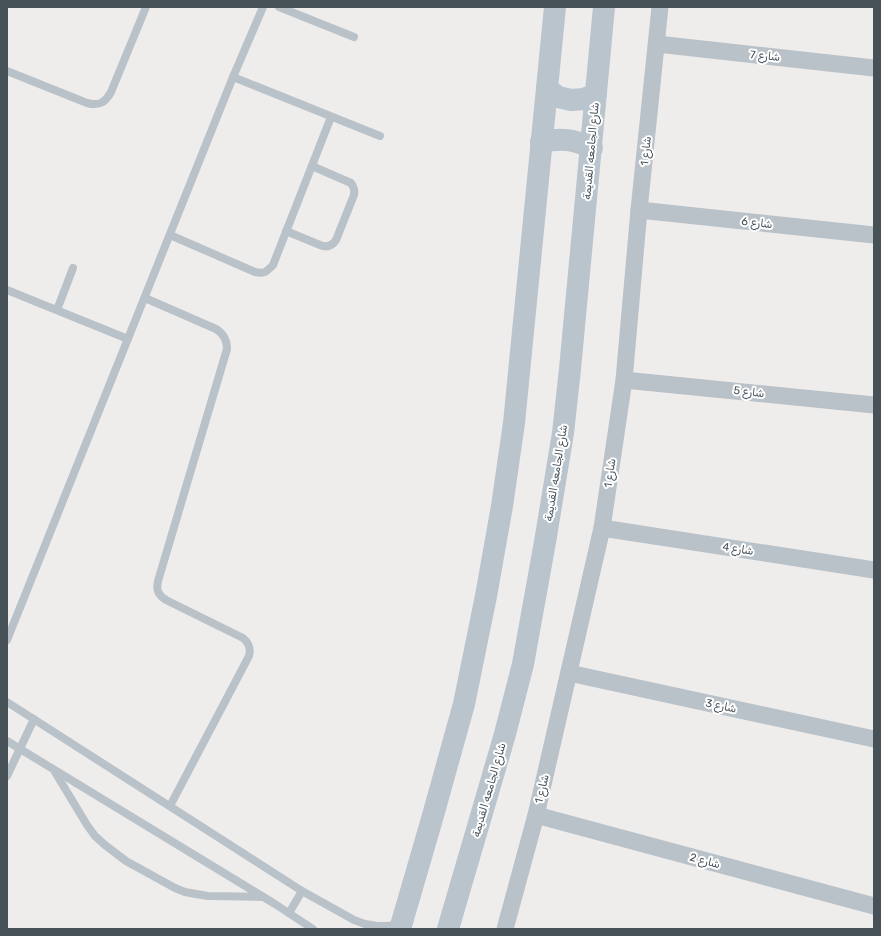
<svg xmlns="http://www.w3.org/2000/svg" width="881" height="936" viewBox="0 0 881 936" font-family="Rubik,Cairo,sans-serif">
	<rect width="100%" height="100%" fill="#efecec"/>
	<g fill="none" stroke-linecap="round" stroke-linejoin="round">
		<!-- lane -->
		<g stroke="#b9c2c8" stroke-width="8">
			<polyline points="279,7 354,37"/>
			<path d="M7,71l80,32c12,3 18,0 24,-11l35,-85"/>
			<polyline points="233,77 380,136"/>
			<path d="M286,231l34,14c7,3 12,1 16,-5l18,-45c1,-5 0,-8 -3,-12l-39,-17"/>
			<path d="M170,235l85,37c10,2 11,0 18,-7l58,-148"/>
			<polyline points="7,290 128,339"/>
			<path d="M145,298l71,31c8,5 11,11 11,20l-69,232c-2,9 0,14 8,19l77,38c6,5 8,10 6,18l-79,150"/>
			<polyline points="57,310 73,268"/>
			<polyline points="7,640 233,77 263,7"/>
			<polyline points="7,702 302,891 354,920 365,924 377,926 389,926 399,924"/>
			<polyline points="7,741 275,904 313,929"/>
			<polyline points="55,772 87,825 95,836 105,845 126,861 175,888 185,892 196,894 208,896 263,897"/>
			<polyline points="7,776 34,719"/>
			<polyline points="289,913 302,891"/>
		</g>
		<!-- street -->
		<g stroke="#b9c2c8" stroke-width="17">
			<polyline points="657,44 874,68"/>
			<polyline points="639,210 874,235"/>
			<polyline points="624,380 874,405"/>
			<polyline points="602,528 874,570"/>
			<polyline points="569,673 874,739"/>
			<polyline points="536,815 874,906"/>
			<polyline points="505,929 536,815 602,528 624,380 639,210 660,7"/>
		</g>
		<!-- secondary -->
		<g stroke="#b9c4cd" stroke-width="22">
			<polyline points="547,89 558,97 571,100 584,99 596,94"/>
			<path d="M541,142c21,-4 32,-3 51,6"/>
			<polyline points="400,929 432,819 464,704 486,596 502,506 514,423 555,7"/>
			<polyline points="448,929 505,734 523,664 545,542 563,433 570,369 604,7"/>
		</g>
	</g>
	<g text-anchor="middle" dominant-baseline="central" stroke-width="4" stroke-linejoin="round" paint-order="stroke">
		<!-- street labels -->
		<g font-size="11" fill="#465158" stroke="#fff">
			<text transform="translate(765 56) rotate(6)">شارع 7</text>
			<text transform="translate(591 151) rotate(-85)">شارع الجامعه القديمة</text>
			<text transform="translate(646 151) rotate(-84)">شارع 1</text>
			<text transform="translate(757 223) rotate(6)">شارع 6</text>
			<text transform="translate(749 392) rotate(6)">شارع 5</text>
			<text transform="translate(556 473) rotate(-81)">شارع الجامعه القديمة</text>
			<text transform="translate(610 473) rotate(-82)">شارع 1</text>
			<text transform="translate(738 549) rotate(9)">شارع 4</text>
			<text transform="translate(721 706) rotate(12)">شارع 3</text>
			<text transform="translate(542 789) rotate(-77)">شارع 1</text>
			<text transform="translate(489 790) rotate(-74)">شارع الجامعه القديمة</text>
			<text transform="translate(705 861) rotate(15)">شارع 2</text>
		</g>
	</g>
	<!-- border -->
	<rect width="881" height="936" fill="none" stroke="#465158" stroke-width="16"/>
</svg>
